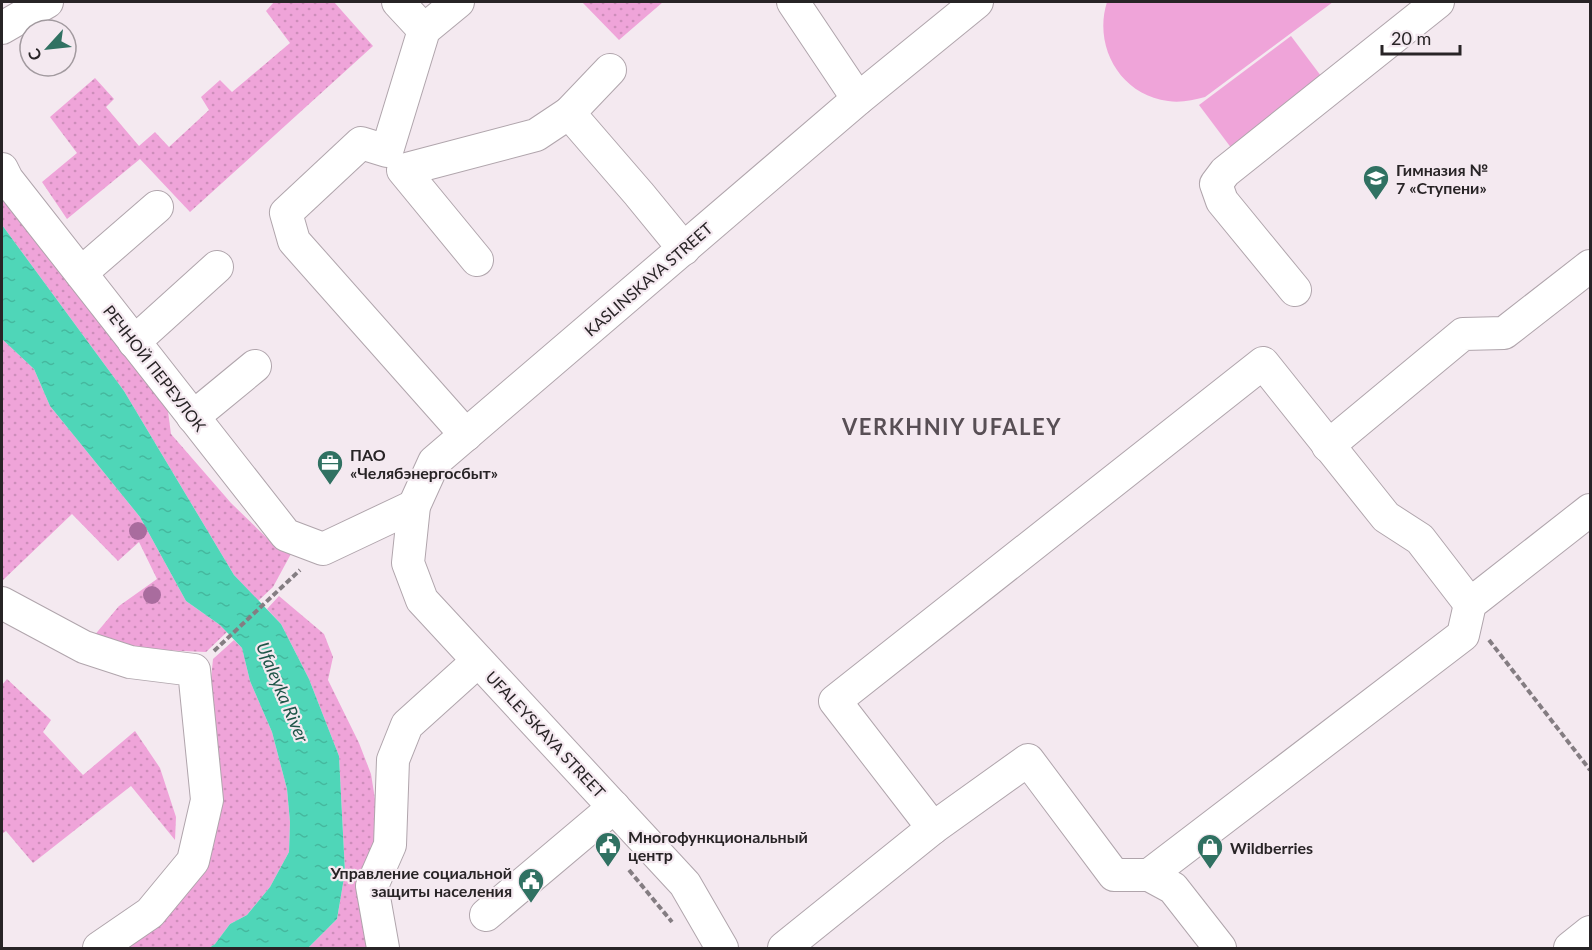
<svg xmlns="http://www.w3.org/2000/svg" width="1592" height="950" viewBox="0 0 1592 950" font-family="Lato,sans-serif">
	<defs>
		<pattern id="green-dots" width="8" height="8" patternUnits="userSpaceOnUse" patternTransform="scale(1.5)"><rect width="8" height="8" fill="#efa4d9"/><path d="M2 2h.1M6 6h.1" fill="none" stroke="#cd8dba" stroke-width="1.8" stroke-linecap="round"/></pattern>
		<pattern id="water-ripples" width="26" height="14" patternUnits="userSpaceOnUse" patternTransform="scale(1.5)"><rect width="26" height="14" fill="#4fd6b8"/><path d="M2 4q2-2 4 0t4 0M15 11q2-2 4 0t4 0" fill="none" stroke="#45b89e"/></pattern>
	</defs>
	<rect width="100%" height="100%" fill="#f4e9f0"/>
	<!-- green -->
	<g fill="url(#green-dots)">
		<polygon points="274,2 334,2 373,46 190,212 140,159 67,219 42,182 77,153 50,117 95,78 114,99 106,107 139,146 155,132 169,147 209,110 201,97 220,80 232,92 290,43 266,11"/>
		<polygon points="582,2 663,2 619,40"/>
		<polygon points="2,183 167,404 171,434 231,503 268,539 292,552 273,587 258,601 234,575 124,391 2,225"/>
		<polygon points="2,339 34,369 50,406 140,517 186,601 220,625 227,632 206,652 159,650 117,645 93,637 119,606 157,579 139,542 118,561 72,514 2,581"/>
		<polygon points="279,596 324,634 333,657 328,680 359,743 371,774 382,843 376,948 308,948 337,919 345,872 339,756 309,679 281,624 267,609"/>
		<polygon points="234,640 242,648 250,681 272,732 287,789 290,822 289,852 270,887 247,915 230,924 215,944 209,948 114,948 191,885 213,659"/>
		<polygon points="7,679 51,720 43,732 83,775 135,731 160,768 176,817 175,840 131,786 33,863 6,831 2,834 2,685"/>
	</g>
	<!-- pitch -->
	<g fill="#efa4d9">
		<path d="M1107,2h226l-128,95c-12,3 -24,6 -37,4 -48,-6 -75,-55 -61,-99z"/>
		<polygon points="1291,36 1324,80 1232,149 1199,105"/>
	</g>
	<!-- water -->
	<polygon fill="url(#water-ripples)" points="2,225 124,391 234,575 281,624 309,679 339,756 345,872 337,919 308,948 209,948 215,944 230,924 247,915 270,887 289,852 290,822 287,789 272,732 250,681 242,648 220,625 186,601 140,517 50,406 34,369 2,339"/>
	<g fill="none" stroke-linecap="round" stroke-linejoin="round">
		<!-- minor casing -->
		<g stroke="#b0a5ac" stroke-width="34">
			<g id="minor">
				<polyline points="398,2 424,30"/>
				<polyline points="458,2 424,30 387,151 361,143 286,213 294,241 466,435"/>
				<polyline points="793,2 858,99"/>
				<polyline points="2,28 47,2"/>
				<polyline points="569,113 610,70"/>
				<polyline points="2,169 7,179 286,535 323,549 414,506"/>
				<polyline points="477,260 403,170 536,135 569,113 639,194 684,249"/>
				<polyline points="81,273 157,207"/>
				<polyline points="1295,290 1222,201 1216,184 1225,172 1438,2"/>
				<polyline points="134,342 217,267"/>
				<polyline points="193,417 255,366"/>
				<polyline points="1328,446 1463,334 1504,333 1590,266"/>
				<polyline points="2,603 84,647 130,662 194,670 207,800 193,861 150,913 99,948"/>
				<polyline points="933,828 835,701 1263,363 1386,517 1420,539 1470,604"/>
				<polyline points="1149,875 1173,888 1220,948"/>
				<polyline points="486,915 614,807"/>
				<polyline points="383,948 372,886 390,845 393,760 407,725 478,661"/>
				<polyline points="722,948 685,884 422,600 408,563 414,506 434,462 858,99 977,2"/>
				<polyline points="784,948 933,828 1028,760 1114,875 1149,875 1463,635 1470,604 1590,510"/>
				<polyline points="1570,948 1590,932"/>
			</g>
		</g>
		<!-- path -->
		<g stroke="#847d82" stroke-width="4" stroke-dasharray="6 3" stroke-linecap="butt">
			<polyline points="1489,640 1590,770"/>
			<polyline points="214,651 300,570"/>
			<polyline points="629,870 672,922"/>
		</g>
		<!-- minor -->
		<use href="#minor" stroke="#fff" stroke-width="32"/>
	</g>
	<!-- trees -->
	<g fill="#a96c9e">
		<circle cx="138" cy="531" r="9"/>
		<circle cx="152" cy="595" r="9"/>
	</g>
	<!-- icons -->
	<defs>
		<g id="school-pin" transform="scale(1.35)"><path d="M0 17L-7.5 6A9.5 9.5 0 1 1 7.5 6Z" fill="#307162" stroke="#f4e9f0"/><path d="M0-5L7-2L0 1L-7-2ZM-4 1L0 2.5L4 1V4Q0 6-4 4Z" fill="#fff"/></g>
		<g id="office-pin" transform="scale(1.35)"><path d="M0 17L-7.5 6A9.5 9.5 0 1 1 7.5 6Z" fill="#307162" stroke="#f4e9f0"/><path d="M-6-3h4V-5.5h4V-3h4V5H-6ZM-1-4.5V-3h2v-1.5ZM-6 0V1H6V0Z" fill="#fff"/></g>
		<g id="civic-pin" transform="scale(1.35)"><path d="M0 17L-7.5 6A9.5 9.5 0 1 1 7.5 6Z" fill="#307162" stroke="#f4e9f0"/><path d="M-.6-6.5H3V-4.5H.6V-3L4-1V1h2V6H-6V1h2V-1L-.6-3ZM-1.2 2.5V6h2.4V2.5Z" fill="#fff"/></g>
		<g id="shop-pin" transform="scale(1.35)"><path d="M0 17L-7.5 6A9.5 9.5 0 1 1 7.5 6Z" fill="#307162" stroke="#f4e9f0"/><path d="M-5-2.5h2.3a2.7 3.5 0 0 1 5.4 0H5L5.5 6h-11ZM-1.5-2.5h3a1.5 2.3 0 0 0-3 0Z" fill="#fff"/></g>
	</defs>
	<g fill-rule="evenodd">
		<use href="#school-pin" x="1376" y="178"/>
		<use href="#office-pin" x="330" y="463"/>
		<use href="#civic-pin" x="608" y="845"/>
		<use href="#shop-pin" x="1210" y="847"/>
		<use href="#civic-pin" x="531" y="881"/>
	</g>
	<g text-anchor="middle" dominant-baseline="central" stroke-width="4.5" stroke-linejoin="round" paint-order="stroke">
		<!-- poi labels -->
		<g font-size="16" font-weight="bold" fill="#282426" stroke="#f4e9f0" text-anchor="start">
			<text x="1396" y="169">Гимназия №<tspan x="1396" dy="18">7 «Ступени»</tspan></text>
			<text x="350" y="454">ПАО<tspan x="350" dy="18">«Челябэнергосбыт»</tspan></text>
			<text x="628" y="836">Многофункциональный<tspan x="628" dy="18">центр</tspan></text>
			<text x="1230" y="847">Wildberries</text>
			<text x="512" y="872" text-anchor="end">Управление социальной<tspan x="512" dy="18">защиты населения</tspan></text>
		</g>
		<!-- street labels -->
		<g font-size="16" fill="#282426" stroke="#f4e9f0">
			<text transform="translate(648 279) rotate(-41)">KASLINSKAYA STREET</text>
			<text transform="translate(155 368) rotate(52)">РЕЧНОЙ ПЕРЕУЛОК</text>
			<text transform="translate(546 734) rotate(47)">UFALEYSKAYA STREET</text>
		</g>
		<!-- water labels -->
		<g font-size="18" font-style="italic" fill="#1e5548" stroke="#f4e9f0">
			<text transform="translate(283 692) rotate(67)">Ufaleyka River</text>
		</g>
		<!-- district labels -->
		<g font-size="22" font-weight="bold" letter-spacing="1.5" fill="#584f55" stroke="#f4e9f0">
			<text x="952" y="426">VERKHNIY UFALEY</text>
		</g>
	</g>
	<!-- border -->
	<rect width="1592" height="950" fill="none" stroke="#282426" stroke-width="6"/>
	<!-- north arrow -->
	<g transform="translate(48 48) rotate(243)"><circle r="28" fill="#f4e9f0" stroke="#a29a9f" stroke-width="1.5"/>
	<path d="M0-4.5L10 22L0 15L-10 22Z" fill="#307162"/>
	<text y="-9" font-size="16" font-weight="bold" text-anchor="middle" fill="#282426">С</text>
	</g>
	<!-- scale -->
	<path d="M1382 45v9h78v-9" fill="none" stroke="#282426" stroke-width="3"/>
	<text x="1391" y="45" font-size="18" fill="#282426" stroke="#f4e9f0" stroke-width="4.5" paint-order="stroke">20 m</text>
</svg>
